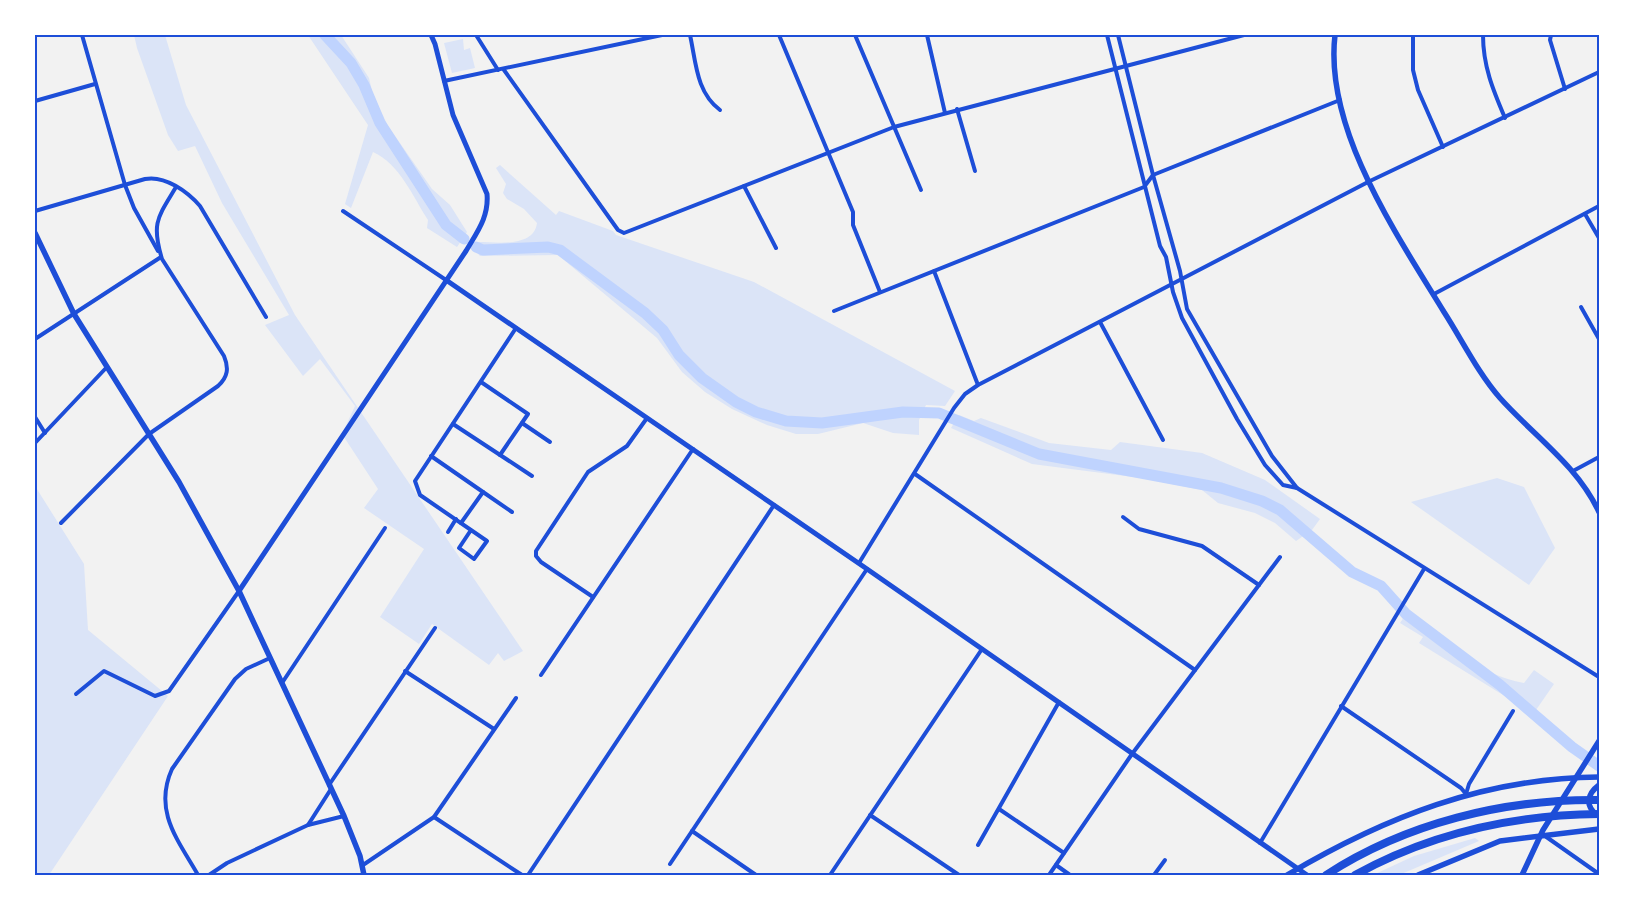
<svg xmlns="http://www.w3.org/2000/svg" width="1634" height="910" viewBox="0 0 1634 910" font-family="Karla,sans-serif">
	<rect width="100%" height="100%" fill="#f2f2f2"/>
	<!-- green -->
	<g fill="#dbe4f7">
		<polygon points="134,35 165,35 186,105 295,315 523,651 504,661 498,653 489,665 432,624 419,644 380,617 424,549 364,508 378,489 342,434 355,406 320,359 303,376 265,325 289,315 222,203 195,146 178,151 168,135 137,48"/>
		<path d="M308,35h33l28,43 4,17 15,31 44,63 18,16 17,27 -10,15 -30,-19 1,-8c-15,-23 -28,-56 -55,-68l-22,56 -6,-4 23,-79z"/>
		<polygon points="463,39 464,50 470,48 475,68 452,73 444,43"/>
		<path d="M500,165l56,50 3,-4 54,20 3,4 138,47 201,109 -10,15 -19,-1 -7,15v15l-26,-2 -30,-10 -45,11h-22l-29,-9 -35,-16 -27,-17 -23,-20 -25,-34 -99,-83 -78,1 -5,-6 4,-8c17,0 55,6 58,-19l-13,-14 -17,-10 -4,-6 3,-9 -10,-16z"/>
		<polygon points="959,415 974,421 981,418 1049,443 1111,450 1120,442 1202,453 1265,480 1320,519 1312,530 1296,541 1275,523 1255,513 1218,503 1202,490 1141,478 1032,464 951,428"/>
		<polygon points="1497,478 1524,487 1555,548 1529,585 1411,502"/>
		<polygon points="35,486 84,564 88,630 168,696 49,875 35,875"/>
		<path d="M1406,614c36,26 74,62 118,69l10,-13 20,14 -18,26 -33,-15 -84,-52 4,-6 -23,-14z"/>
		<polygon points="1475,838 1479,841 1399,875 1373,875 1414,856"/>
	</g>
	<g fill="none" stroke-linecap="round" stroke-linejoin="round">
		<!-- river -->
		<g stroke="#bfd3fe" stroke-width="11">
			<polyline points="325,35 351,63 364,85 380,123 446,225 464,239"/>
			<polyline points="476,247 483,250 548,247 560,250 645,313 663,330 679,355 702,378 736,402 756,412 786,421 822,423 903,412 939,413 1039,454 1221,488 1262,501 1280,510 1352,572 1381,586 1406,614 1500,685 1572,747 1599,766"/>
		</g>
		<!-- minor -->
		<g stroke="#1d4ed8" stroke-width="4">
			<polyline points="82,35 125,185 134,208 158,251"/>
			<polyline points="476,35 498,70"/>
			<path d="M690,35c6,27 6,57 30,75"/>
			<polyline points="779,35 853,212 853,225 880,292"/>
			<polyline points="855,35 921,190"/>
			<polyline points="927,35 945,113"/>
			<polyline points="1107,35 1160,246 1166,257 1173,292 1182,318 1237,419 1265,465 1283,485 1297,488 1599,677"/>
			<polyline points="1118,35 1153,175 1180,271 1187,309 1272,456 1297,488"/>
			<polyline points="1413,35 1413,70 1418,90 1443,147"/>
			<path d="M1483,35c0,31 10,55 22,83"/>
			<polyline points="1551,35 1550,40 1565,89"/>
			<polyline points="504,70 618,230 624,233 894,127 1244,35"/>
			<polyline points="444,81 662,35"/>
			<polyline points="35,101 95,84"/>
			<polyline points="957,109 975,171"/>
			<polyline points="744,186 776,248"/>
			<path d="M35,211l110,-32c20,-4 43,13 55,27l66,111"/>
			<polyline points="343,211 446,280"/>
			<polyline points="1585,214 1599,238"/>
			<polyline points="934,271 978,385"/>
			<polyline points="1434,294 1599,206"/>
			<polyline points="1581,307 1599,339"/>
			<polyline points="834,311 1144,187 1153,175 1340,100"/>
			<polyline points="1100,322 1163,440"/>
			<polyline points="35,339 161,257"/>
			<polyline points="481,382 528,414 500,455"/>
			<polyline points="35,417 45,433"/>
			<polyline points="522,423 550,442"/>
			<polyline points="453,424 532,476"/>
			<polyline points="35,443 106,368"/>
			<polyline points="431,456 483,492 461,523"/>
			<polyline points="1573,471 1599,457"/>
			<polyline points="915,474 1195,670"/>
			<polyline points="483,492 512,512"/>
			<polyline points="1123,517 1139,529 1202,546 1259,585"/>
			<path d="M61,523l88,-89 69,-48c10,-9 11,-18 6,-30l-62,-97c-11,-36 -4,-42 14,-72"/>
			<polyline points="471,530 459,548 474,559 487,541 420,495 415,481 516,328"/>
			<polyline points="448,532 456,519"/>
			<polyline points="859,563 954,408 965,394 978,385 1370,181 1599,72"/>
			<polyline points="593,597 541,562 536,556 536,551 588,472 627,446 647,418"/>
			<polyline points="405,671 494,729"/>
			<polyline points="541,675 693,449"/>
			<polyline points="282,683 385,528"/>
			<polyline points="76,694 104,671 155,696 169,691 239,591"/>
			<polyline points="1341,706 1461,788 1466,794"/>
			<polyline points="329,785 435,628"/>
			<polyline points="1466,794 1469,784 1513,711"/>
			<polyline points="999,809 1064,853"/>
			<polyline points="870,815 959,875"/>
			<polyline points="434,817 522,875"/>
			<polyline points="308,825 331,789"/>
			<polyline points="692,831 756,875"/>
			<polyline points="1545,836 1599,874"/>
			<polyline points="1260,843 1424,569"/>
			<polyline points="978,845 1059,702"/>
			<polyline points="670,864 867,569"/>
			<polyline points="363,865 434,817 516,698"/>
			<polyline points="1056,865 1070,875"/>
			<path d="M198,875c-20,-35 -45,-64 -26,-106l63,-90 11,-10 24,-11"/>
			<polyline points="209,875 227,863 308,825 344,816"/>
			<polyline points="528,875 774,505"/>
			<polyline points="830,875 982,649"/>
			<polyline points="1049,875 1132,754 1280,557"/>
			<polyline points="1154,875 1165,860"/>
		</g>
		<!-- tertiary -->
		<g stroke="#1d4ed8" stroke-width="5">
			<polyline points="446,280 867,569 1307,875"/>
			<path d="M239,591l227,-340c11,-19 23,-34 21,-57l-34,-79 -18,-71 -4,-9"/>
		</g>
		<!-- secondary -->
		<g stroke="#1d4ed8" stroke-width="5.5">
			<path d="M1335,35c-11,94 62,200 109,277 18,28 34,61 56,86 34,38 77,67 99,114"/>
			<polyline points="35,233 74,314 179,482 239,591 344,816 360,856 364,875"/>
			<path d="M1597,815c-12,-9 -10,-21 2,-30"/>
			<path d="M1287,875c98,-58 197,-97 312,-98"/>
			<polyline points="1418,875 1500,841 1599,829"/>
			<polyline points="1522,875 1543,830 1599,741"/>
		</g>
		<!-- motorway -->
		<g stroke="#1d4ed8" stroke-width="8">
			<path d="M1326,875c80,-52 178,-76 273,-75"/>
			<path d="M1355,875c76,-42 158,-60 244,-61"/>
		</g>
	</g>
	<!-- border -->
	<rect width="1634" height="910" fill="none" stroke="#ffffff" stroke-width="72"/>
	<rect x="36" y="36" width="1562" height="838" fill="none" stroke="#1d4ed8" stroke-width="2"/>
</svg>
